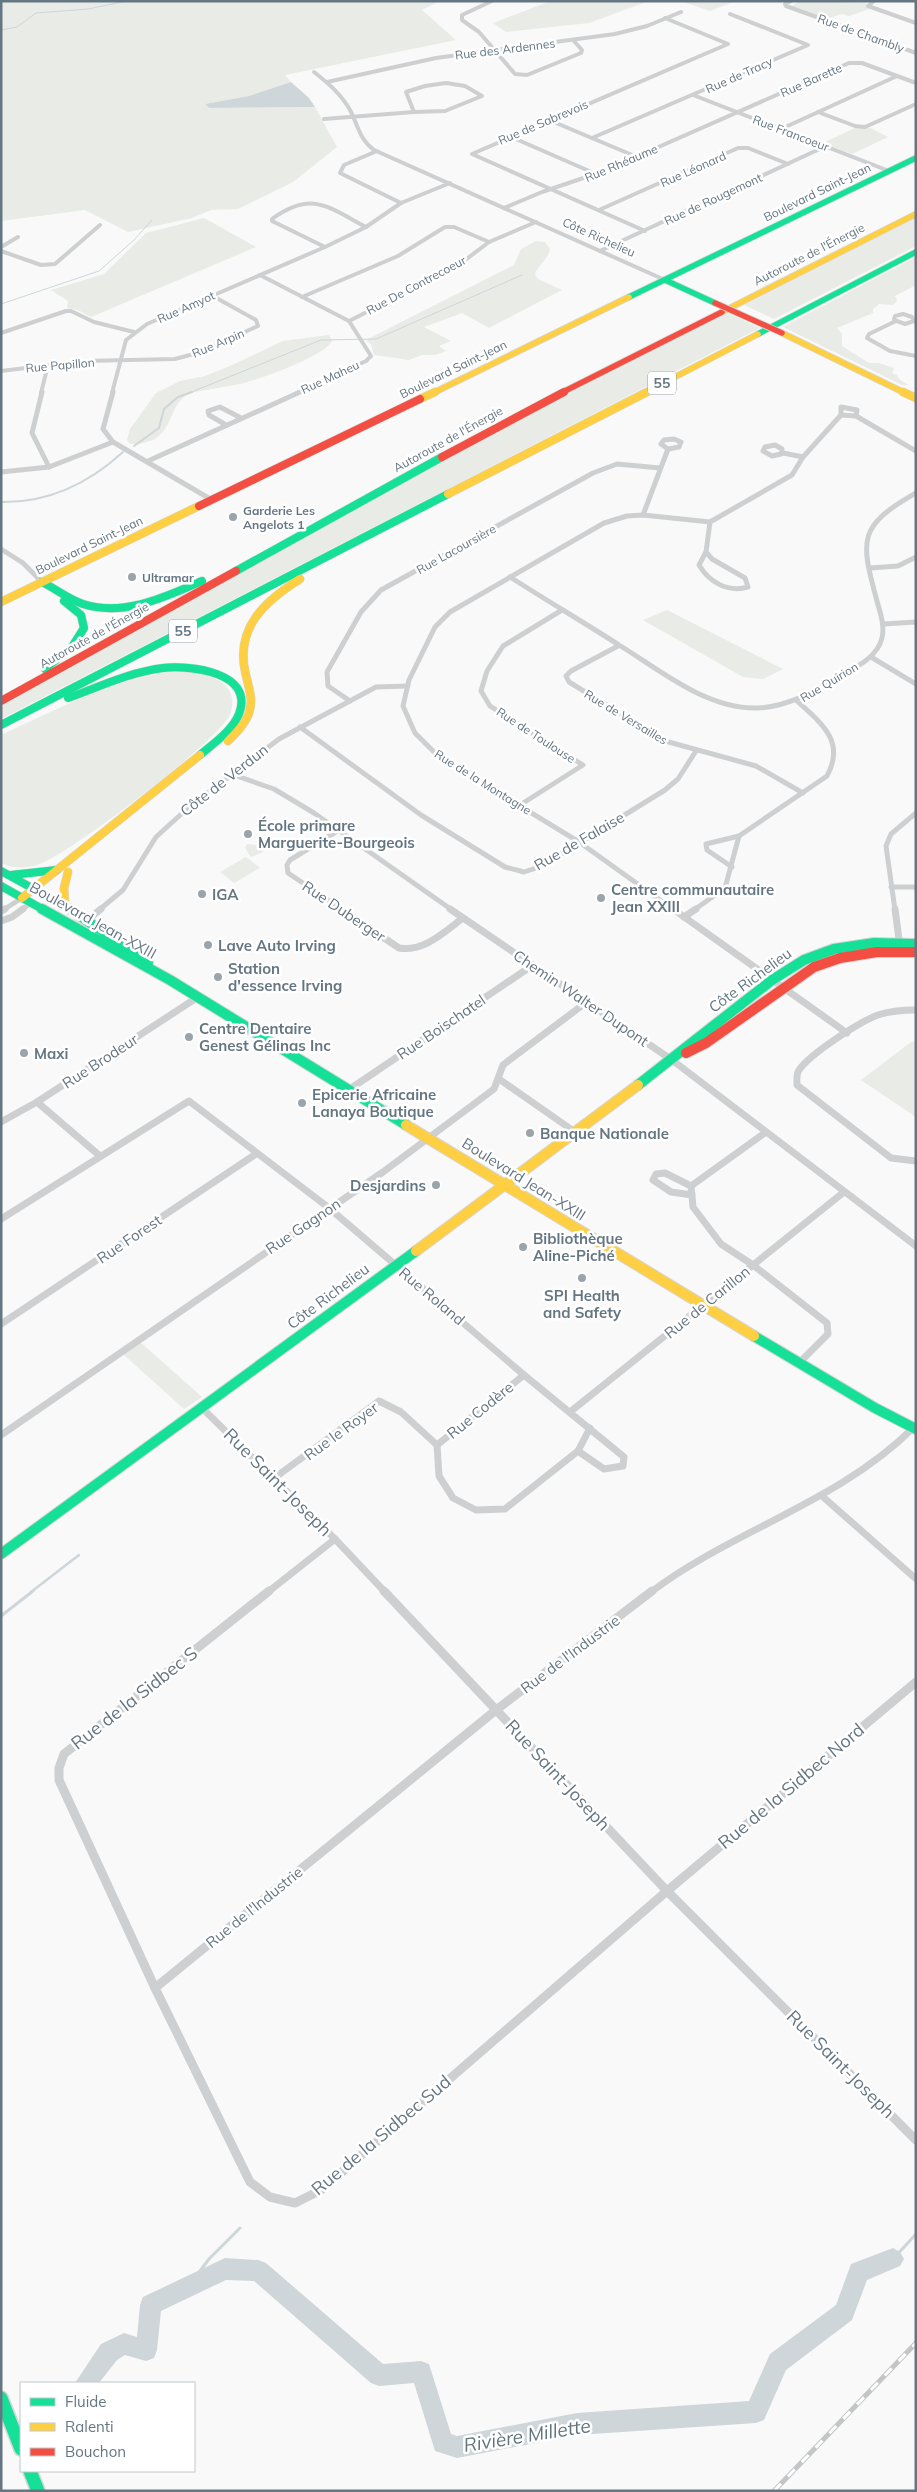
<svg xmlns="http://www.w3.org/2000/svg" width="917" height="2492" viewBox="0 0 917 2492" font-family="Mulish,sans-serif">
	<rect width="100%" height="100%" fill="#f9f9f9"/>
	<!-- green -->
	<g fill="#e8ebe6">
		<polygon points="1,1 440,1 422,10 456,40 285,75 291,82 249,96 205,104 209,108 315,107 337,147 293,182 238,209 211,210 192,218 128,232 85,210 1,221"/>
		<polygon points="551,1 649,1 589,23 506,32 493,23"/>
		<polygon points="681,1 736,1 710,11"/>
		<polygon points="799,1 866,3 869,9 849,16 842,14 826,19 791,7"/>
		<polygon points="855,128 870,128 888,137 852,154 823,143"/>
		<polygon points="204,218 256,247 91,317 78,310 67,308 68,301 51,290 104,274 146,233"/>
		<polygon points="916,218 916,246 774,319 744,305"/>
		<path d="M536,241l9,1 5,7c-2,10 -11,15 -15,25l3,5 24,11 -73,38 -27,-15 -38,14 27,14 -12,5 7,5 -11,4h-13l-13,5 -35,-5 -3,-11 -5,-4 148,-75 7,-16z"/>
		<polygon points="916,257 916,285 895,296 897,301 893,305 879,304 873,309 873,313 837,328 842,334 842,346 869,363 879,363 894,368 892,373 897,375 899,379 908,385 902,385 783,327"/>
		<polygon points="728,313 760,328 1,719 1,705 496,430"/>
		<path d="M329,335l3,6c-7,15 -74,39 -92,43 -15,3 -30,5 -45,8 -33,8 -14,53 -65,52l-3,-4 3,-11 26,-36 24,-12 25,-5 25,-10 53,-25z"/>
		<polygon points="667,610 783,669 763,679 743,677 643,620"/>
		<path d="M177,671c24,2 63,7 54,41 -6,25 -161,141 -189,151 -15,6 -27,6 -41,0v-128c57,-26 114,-57 176,-64z"/>
		<polygon points="266,839 273,845 261,853 251,857 245,848 247,844 257,845"/>
		<polygon points="246,857 260,868 234,883 220,872"/>
		<polygon points="916,1041 916,1117 861,1080 911,1042"/>
		<polygon points="140,1342 202,1397 184,1409 123,1354"/>
	</g>
	<!-- water -->
	<polygon fill="#ced6d9" points="291,82 309,98 315,107 209,108 205,104 249,96"/>
	<g fill="none" stroke-linecap="round" stroke-linejoin="round">
		<!-- stream-far3 -->
		<g stroke="#ced6d9" stroke-width="1">
			<polyline points="1,30 17,27 36,13 88,9 127,1"/>
			<polyline points="1,304 99,271 134,240 152,220"/>
			<polyline points="189,393 321,340 376,339 522,275"/>
		</g>
		<!-- stream-far2 -->
		<g stroke="#ced6d9" stroke-width="2">
			<polyline points="134,446 159,428 164,409 178,397 192,392"/>
			<path d="M1,502c48,1 87,-18 122,-50"/>
		</g>
		<!-- stream-far1 -->
		<polyline stroke="#ced6d9" stroke-width="2.5" points="31,1592 79,1555"/>
		<!-- stream -->
		<g stroke="#ced6d9" stroke-width="3">
			<polyline points="1,1616 33,1591"/>
			<polyline points="893,2259 916,2234"/>
			<polyline points="188,2287 209,2259 240,2228"/>
		</g>
		<!-- river -->
		<polygon fill="#ced6d9" fill-rule="evenodd" points="893,2248 900,2252 904,2259 900,2266 867,2280 852,2320 786,2370 764,2420 756,2423 577,2435 457,2458 435,2451 414,2383 379,2386 371,2383 254,2281 226,2280 161,2311 157,2350 154,2358 146,2361 125,2355 117,2360 99,2383 75,2383 101,2344 124,2333 137,2337 140,2305 143,2297 225,2258 258,2260 266,2263 383,2364 421,2361 429,2364 451,2434 457,2436 577,2413 749,2401 770,2354 836,2305 851,2264"/>
		<!-- fast-far3 casing -->
		<g stroke="#d5d6d7" stroke-width="7">
			<g id="fast-far3">
				<polyline points="665,280 715,303"/>
				<polyline points="629,297 916,158"/>
				<polyline points="758,334 916,252"/>
			</g>
		</g>
		<!-- fast-far2 casing -->
		<g stroke="#d5d6d7" stroke-width="9">
			<g id="fast-far2">
				<polyline points="236,571 442,457"/>
				<path d="M42,582c14,7 26,17 41,22 41,13 82,-7 119,-23"/>
				<polyline points="45,669 72,647 84,628 81,615 64,601"/>
				<path d="M68,698c31,-11 62,-26 95,-30 27,-3 92,4 76,46 -7,17 -25,29 -39,41"/>
				<polyline points="1,725 448,494"/>
				<polyline points="1,871 72,910"/>
				<polyline points="11,875 57,870"/>
				<polyline points="1,886 44,910"/>
			</g>
		</g>
		<!-- fast-far1 casing -->
		<g stroke="#d5d6d7" stroke-width="12">
			<g id="fast-far1">
				<polyline points="42,909 170,980 406,1125"/>
				<polyline points="70,909 148,963"/>
				<polyline points="638,1085 772,980 804,960 834,949 874,943 916,944"/>
				<polyline points="754,1336 875,1408 916,1429"/>
				<polyline points="1,1554 416,1251"/>
			</g>
		</g>
		<!-- fast casing -->
		<g stroke="#d5d6d7" stroke-width="16">
			<g id="fast">
				<polyline points="1,2398 21,2449"/>
				<polyline points="30,2471 38,2491"/>
			</g>
		</g>
		<!-- slow-far2 casing -->
		<g stroke="#d5d6d7" stroke-width="7">
			<g id="slow-far2">
				<polyline points="722,312 916,214"/>
				<polyline points="782,333 905,393"/>
				<polyline points="433,393 629,297"/>
				<polyline points="644,393 758,334"/>
			</g>
		</g>
		<!-- slow-far1 casing -->
		<g stroke="#d5d6d7" stroke-width="9">
			<g id="slow-far1">
				<polyline points="903,392 916,398"/>
				<polyline points="420,399 435,392"/>
				<polyline points="448,494 647,392"/>
				<polyline points="1,602 199,506"/>
				<path d="M228,741c8,-8 17,-17 21,-28 5,-14 -1,-27 -4,-42 -9,-44 20,-70 55,-92"/>
				<polyline points="22,898 200,755"/>
				<polyline points="65,905 64,888 68,872"/>
			</g>
		</g>
		<!-- slow casing -->
		<g stroke="#d5d6d7" stroke-width="12">
			<g id="slow">
				<polyline points="406,1125 754,1336"/>
				<polyline points="416,1251 638,1085"/>
			</g>
		</g>
		<!-- jam-far2 casing -->
		<g stroke="#d5d6d7" stroke-width="7">
			<polyline id="jam-far2" points="561,393 722,312"/>
		</g>
		<!-- jam-far1 casing -->
		<g stroke="#d5d6d7" stroke-width="9">
			<g id="jam-far1">
				<polyline points="442,457 564,392"/>
				<polyline points="199,506 420,399"/>
				<polyline points="1,701 236,571"/>
			</g>
		</g>
		<!-- jam casing -->
		<g stroke="#d5d6d7" stroke-width="12">
			<polyline id="jam" points="686,1053 706,1043 814,967 840,958 877,952 916,952"/>
		</g>
		<!-- street-far3 -->
		<g stroke="#cecfd0" stroke-width="4">
			<polyline points="492,1 462,15 462,20 479,32 515,74 527,75 581,53 582,50 573,40"/>
			<polyline points="791,1 785,4 786,6 916,53"/>
			<polyline points="874,1 868,6 916,23"/>
			<path d="M314,72c14,11 27,22 36,38 8,15 9,29 24,40l291,130"/>
			<polyline points="327,82 436,58 615,34 647,26 681,12"/>
			<polygon points="446,83 465,86 482,96 445,111 414,112 406,92 425,86"/>
			<polyline points="693,95 889,171"/>
			<polyline points="818,112 855,126 865,127 916,104"/>
			<polyline points="324,119 414,112"/>
			<polyline points="549,120 637,157"/>
			<polyline points="781,129 897,76"/>
			<polyline points="509,136 596,174"/>
			<polyline points="592,138 808,45 730,14"/>
			<polyline points="377,151 344,165 340,173 401,203"/>
			<polyline points="504,208 542,192 604,171 849,63 862,63 916,83"/>
			<polyline points="599,210 738,148 748,148 788,164"/>
			<polyline points="645,231 472,154 728,44 665,18"/>
			<polyline points="1,247 18,237"/>
			<path d="M325,247l-53,-26v-2c40,-29 56,-12 94,8"/>
			<polyline points="1,251 41,265 55,264 100,225"/>
			<polyline points="600,251 826,146"/>
			<polyline points="260,275 349,321 371,356 366,361 297,393"/>
			<polyline points="302,297 398,256 445,227 454,227 489,242"/>
			<polygon points="903,314 912,317 914,321 905,324 894,320 895,316"/>
			<polyline points="349,321 456,267 489,242 536,222"/>
			<polyline points="896,321 869,334 867,338 890,351 916,356"/>
			<polyline points="1,333 66,311 71,311 94,322 134,332"/>
			<polyline points="1,371 84,361 175,359 201,352 258,326 256,320 211,295"/>
			<polyline points="41,393 48,365"/>
			<polyline points="112,393 126,340 147,324 325,247 366,227 401,203 450,183"/>
		</g>
		<!-- street-far2 -->
		<g stroke="#cecfd0" stroke-width="5">
			<polyline points="42,392 32,433 49,467"/>
			<polyline points="113,392 103,429 113,442 212,500"/>
			<polyline points="841,415 856,416 916,451"/>
			<polyline points="226,425 209,415 208,411 220,407 241,418"/>
			<polygon points="674,439 681,442 679,447 668,449 661,444 664,440"/>
			<polygon points="775,445 782,449 781,454 772,456 763,451 765,447"/>
			<polyline points="783,453 803,457"/>
			<polyline points="148,461 300,392"/>
			<polyline points="1,472 49,467 113,442"/>
			<polyline points="643,515 668,449"/>
			<polyline points="1,549 23,563 42,582"/>
			<path d="M706,552l6,7 33,19 3,9c-20,6 -39,-5 -49,-22z"/>
			<polyline points="706,552 710,522"/>
			<polyline points="870,568 898,566 916,557"/>
			<path d="M510,577c36,23 73,45 109,68 41,25 88,65 139,63 28,-1 53,-15 77,-29 17,-10 42,-20 47,-41 3,-12 -2,-26 -5,-37 -17,-62 -19,-75 39,-108"/>
			<polyline points="883,624 916,622"/>
			<polyline points="618,646 571,671 566,676 569,682 665,741 756,766 803,793"/>
			<polyline points="871,657 916,684"/>
			<polyline points="350,701 328,686 327,672 361,612 381,590 593,473 617,464 660,468"/>
			<polyline points="300,727 421,815 505,867 524,872 542,866 665,790 678,779 696,751"/>
			<polyline points="231,774 274,789 314,813 452,910"/>
			<polyline points="520,805 583,765 490,706 481,691 487,671 503,646 562,610"/>
			<polyline points="339,830 290,860 287,865 288,873 343,910"/>
			<path d="M732,867l-25,-17 -1,-6 33,-8 88,-60c19,-35 -6,-53 -30,-75"/>
			<polyline points="891,887 916,887"/>
			<polyline points="3,910 22,898"/>
			<polyline points="21,910 31,903"/>
			<polyline points="99,910 123,890 156,837 189,807 279,739 376,687 408,686"/>
			<polyline points="674,910 579,842 438,756 415,733 403,706 409,680 435,627 450,612 604,523 627,516 643,515 710,522 792,475 803,457 841,415 841,407 857,410 856,416"/>
			<polyline points="694,910 725,888 739,836"/>
			<polyline points="895,910 886,846 891,834 916,813"/>
		</g>
		<!-- street-far1 -->
		<g stroke="#cecfd0" stroke-width="7">
			<path d="M341,909l58,39c25,4 45,-16 64,-30"/>
			<polyline points="450,909 672,1060 916,1246"/>
			<polyline points="673,909 847,1033"/>
			<polyline points="895,909 900,947"/>
			<polyline points="1,911 5,909"/>
			<polyline points="684,917 696,909"/>
			<polyline points="1,921 12,917 23,909"/>
			<polyline points="85,922 101,909"/>
			<path d="M916,1010c-13,0 -26,1 -38,5 -19,7 -68,39 -79,55 -3,4 -2,10 -2,15l94,73 25,3"/>
			<polyline points="499,1079 575,1132"/>
			<polyline points="350,1089 533,965"/>
			<polyline points="37,1102 100,1156"/>
			<polyline points="1,1122 37,1102 198,997"/>
			<polyline points="691,1186 693,1207 721,1244 753,1265 827,1323 828,1334 799,1363"/>
			<polyline points="691,1186 766,1132"/>
			<polyline points="691,1186 665,1173 656,1174 653,1180 671,1192 692,1195"/>
			<polyline points="1,1219 189,1101 329,1208 524,1375 624,1457 623,1466 604,1469 578,1451"/>
			<polyline points="1,1324 256,1154"/>
			<polyline points="202,1408 335,1539 385,1592"/>
			<polyline points="570,1412 844,1192"/>
			<polyline points="1,1435 383,1172 494,1089 503,1065 588,1001"/>
			<polyline points="437,1445 524,1375"/>
			<polyline points="273,1479 379,1401 401,1412 437,1445 439,1476 453,1498 476,1510 505,1509 578,1451 590,1428"/>
			<polyline points="822,1496 916,1579"/>
			<polyline points="268,1592 335,1539"/>
			<path d="M651,1592c82,-62 188,-90 262,-164"/>
		</g>
		<!-- street -->
		<g stroke="#cecfd0" stroke-width="9">
			<polyline points="269,1591 64,1754 59,1768 59,1780 155,1988 250,2182 270,2197 295,2203 321,2190 667,1891 916,1682"/>
			<polyline points="384,1591 667,1891 916,2140"/>
			<polyline points="155,1988 496,1710 652,1591"/>
		</g>
		<!-- fast-far3 -->
		<use href="#fast-far3" stroke="#16e098" stroke-width="5.5"/>
		<!-- fast-far2 -->
		<use href="#fast-far2" stroke="#16e098" stroke-width="8"/>
		<!-- fast-far1 -->
		<use href="#fast-far1" stroke="#16e098" stroke-width="10"/>
		<!-- fast -->
		<use href="#fast" stroke="#16e098" stroke-width="13"/>
		<!-- slow-far2 -->
		<use href="#slow-far2" stroke="#ffcf43" stroke-width="5.5"/>
		<!-- slow-far1 -->
		<use href="#slow-far1" stroke="#ffcf43" stroke-width="8"/>
		<!-- slow -->
		<use href="#slow" stroke="#ffcf43" stroke-width="10"/>
		<!-- jam-far2 -->
		<use href="#jam-far2" stroke="#f24e42" stroke-width="5.5"/>
		<!-- jam-far1 -->
		<use href="#jam-far1" stroke="#f24e42" stroke-width="8"/>
		<!-- jam -->
		<use href="#jam" stroke="#f24e42" stroke-width="10"/>
		<!-- rail casing -->
		<g stroke="#c3c5c6" stroke-width="5">
			<polyline id="rail" points="774,2491 916,2343"/>
		</g>
		<!-- rail -->
		<use href="#rail" stroke="#fff" stroke-width="3" stroke-dasharray="10" stroke-linecap="butt"/>
		<!-- jam-bridge casing -->
		<g stroke="#d5d6d7" stroke-width="7" stroke-linecap="butt">
			<polyline id="jam-bridge" points="715,303 782,333"/>
		</g>
		<!-- jam-bridge -->
		<use href="#jam-bridge" stroke="#f24e42" stroke-width="5.5"/>
	</g>
	<!-- markers -->
	<g fill="#99a4ac" stroke="#fff" stroke-width="2">
		<circle cx="233" cy="517" r="5"/>
		<circle cx="132" cy="577" r="5"/>
		<circle cx="248" cy="834" r="5"/>
		<circle cx="202" cy="894" r="5"/>
		<circle cx="601" cy="898" r="5"/>
		<circle cx="208" cy="945" r="5"/>
		<circle cx="218" cy="977" r="5"/>
		<circle cx="189" cy="1037" r="5"/>
		<circle cx="24" cy="1053" r="5"/>
		<circle cx="302" cy="1103" r="5"/>
		<circle cx="530" cy="1133" r="5"/>
		<circle cx="436" cy="1185" r="5"/>
		<circle cx="523" cy="1247" r="5"/>
		<circle cx="582" cy="1278" r="5"/>
	</g>
	<g text-anchor="middle" dominant-baseline="central" stroke-width="5" stroke-linejoin="round" paint-order="stroke">
		<!-- far-street labels -->
		<g font-size="12" fill="#657683" stroke="#fff">
			<text transform="translate(861 33) rotate(20)">Rue de Chambly</text>
			<text transform="translate(505 49) rotate(-7)">Rue des Ardennes</text>
			<text transform="translate(739 75) rotate(-24)">Rue de Tracy</text>
			<text transform="translate(811 80) rotate(-24)">Rue Barette</text>
			<text transform="translate(543 122) rotate(-23)">Rue de Sabrevois</text>
			<text transform="translate(791 133) rotate(21)">Rue Francoeur</text>
			<text transform="translate(621 163) rotate(-23)">Rue Rhéaume</text>
			<text transform="translate(693 169) rotate(-24)">Rue Léonard</text>
			<text transform="translate(817 192) rotate(-26)">Boulevard Saint-Jean</text>
			<text transform="translate(713 199) rotate(-25)">Rue de Rougemont</text>
			<text transform="translate(599 237) rotate(24)">Côte Richelieu</text>
			<text transform="translate(809 254) rotate(-27)">Autoroute de l'Énergie</text>
			<text transform="translate(416 285) rotate(-28)">Rue De Contrecoeur</text>
			<text transform="translate(186 307) rotate(-24)">Rue Amyot</text>
			<text transform="translate(218 343) rotate(-23)">Rue Arpin</text>
			<text transform="translate(60 365) rotate(-5)">Rue Papillon</text>
			<text transform="translate(453 369) rotate(-26)">Boulevard Saint-Jean</text>
			<text transform="translate(330 377) rotate(-25)">Rue Maheu</text>
			<text transform="translate(448 439) rotate(-29)">Autoroute de l'Énergie</text>
			<text transform="translate(89 545) rotate(-26)">Boulevard Saint-Jean</text>
			<text transform="translate(456 549) rotate(-29)">Rue Lacoursière</text>
			<text transform="translate(94 635) rotate(-29)">Autoroute de l'Énergie</text>
			<text transform="translate(829 682) rotate(-31)">Rue Quirion</text>
			<text transform="translate(626 717) rotate(31)">Rue de Versailles</text>
			<text transform="translate(536 735) rotate(33)">Rue de Toulouse</text>
			<text transform="translate(483 782) rotate(32)">Rue de la Montagne</text>
		</g>
		<!-- far-poi labels -->
		<g font-size="12" font-weight="bold" fill="#657683" stroke="#fff" text-anchor="start">
			<text x="243" y="510">Garderie Les<tspan x="243" dy="14">Angelots 1</tspan></text>
			<text x="142" y="577">Ultramar</text>
		</g>
		<!-- shield labels -->
		<g fill="#fff" stroke="#939fa8" stroke-width="1">
			<rect x="648" y="371.5" width="28" height="23" rx="4"/>
			<rect x="169" y="619.5" width="28" height="23" rx="4"/>
		</g>
		<g font-size="14" font-weight="bold" fill="#657683">
			<text x="662" y="383">55</text>
			<text x="183" y="631">55</text>
		</g>
		<!-- street labels -->
		<g font-size="15" fill="#657683" stroke="#fff">
			<text transform="translate(224 780) rotate(-38)">Côte de Verdun</text>
			<text transform="translate(579 841) rotate(-30)">Rue de Falaise</text>
			<text transform="translate(344 911) rotate(34)">Rue Duberger</text>
			<text transform="translate(93 920) rotate(29)">Boulevard Jean-XXIII</text>
			<text transform="translate(750 980) rotate(-36)">Côte Richelieu</text>
			<text transform="translate(581 998) rotate(34)">Chemin Walter Dupont</text>
			<text transform="translate(441 1027) rotate(-34)">Rue Boischatel</text>
			<text transform="translate(100 1061) rotate(-33)">Rue Brodeur</text>
			<text transform="translate(524 1179) rotate(32)">Boulevard Jean-XXIII</text>
			<text transform="translate(303 1226) rotate(-34)">Rue Gagnon</text>
			<text transform="translate(129 1239) rotate(-34)">Rue Forest</text>
			<text transform="translate(328 1296) rotate(-37)">Côte Richelieu</text>
			<text transform="translate(432 1296) rotate(40)">Rue Roland</text>
			<text transform="translate(707 1302) rotate(-39)">Rue de Carillon</text>
			<text transform="translate(480 1410) rotate(-39)">Rue Codère</text>
			<text transform="translate(341 1431) rotate(-36)">Rue le Royer</text>
			<text transform="translate(570 1654) rotate(-37)">Rue de l'Industrie</text>
			<text transform="translate(254 1907) rotate(-39)">Rue de l'Industrie</text>
		</g>
		<!-- poi labels -->
		<g font-size="15" font-weight="bold" fill="#657683" stroke="#fff" text-anchor="start">
			<text x="258" y="825">École primare<tspan x="258" dy="17">Marguerite-Bourgeois</tspan></text>
			<text x="611" y="889">Centre communautaire<tspan x="611" dy="17">Jean XXIII</tspan></text>
			<text x="212" y="894">IGA</text>
			<text x="218" y="945">Lave Auto Irving</text>
			<text x="228" y="968">Station<tspan x="228" dy="17">d'essence Irving</tspan></text>
			<text x="199" y="1028">Centre Dentaire<tspan x="199" dy="17">Genest Gélinas Inc</tspan></text>
			<text x="34" y="1053">Maxi</text>
			<text x="312" y="1094">Epicerie Africaine<tspan x="312" dy="17">Lanaya Boutique</tspan></text>
			<text x="540" y="1133">Banque Nationale</text>
			<text x="426" y="1185" text-anchor="end">Desjardins</text>
			<text x="533" y="1238">Bibliothèque<tspan x="533" dy="17">Aline-Piché</tspan></text>
			<text x="582" y="1295" text-anchor="middle">SPI Health<tspan x="582" dy="17">and Safety</tspan></text>
		</g>
		<!-- near-street labels -->
		<g font-size="18" fill="#657683" stroke="#fff">
			<text transform="translate(278 1482) rotate(45)">Rue Saint-Joseph</text>
			<text transform="translate(134 1698) rotate(-38)">Rue de la Sidbec S</text>
			<text transform="translate(558 1775) rotate(47)">Rue Saint-Joseph</text>
			<text transform="translate(791 1786) rotate(-40)">Rue de la Sidbec Nord</text>
			<text transform="translate(841 2064) rotate(45)">Rue Saint-Joseph</text>
			<text transform="translate(381 2135) rotate(-40)">Rue de la Sidbec Sud</text>
		</g>
		<!-- near-water labels -->
		<g font-size="19" font-style="italic" fill="#60757c" stroke="#fff">
			<text transform="translate(527 2435) rotate(-9)">Rivière Millette</text>
		</g>
	</g>
	<!-- border -->
	<rect width="917" height="2492" fill="none" stroke="#657683" stroke-width="5"/>
	<!-- legend -->
	<rect x="20" y="2382" width="175" height="90" fill="#ffffff" stroke="#c1c8cd"/>
	<rect x="30" y="2398" width="25" height="8" fill="#16e098" stroke="#c1c8cd"/>
	<text x="65" y="2407" font-size="15" fill="#657683">Fluide</text>
	<rect x="30" y="2423" width="25" height="8" fill="#ffcf43" stroke="#c1c8cd"/>
	<text x="65" y="2432" font-size="15" fill="#657683">Ralenti</text>
	<rect x="30" y="2448" width="25" height="8" fill="#f24e42" stroke="#c1c8cd"/>
	<text x="65" y="2457" font-size="15" fill="#657683">Bouchon</text>
</svg>
